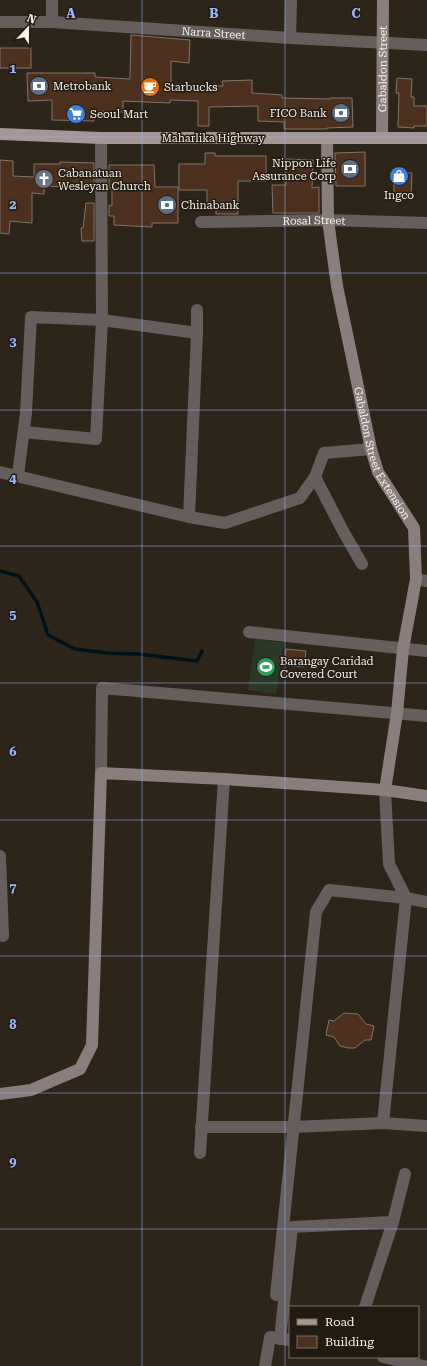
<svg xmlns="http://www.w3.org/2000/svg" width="427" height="1366" viewBox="0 0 427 1366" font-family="'Roboto Serif',serif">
	<rect width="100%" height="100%" fill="#2d241a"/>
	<!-- green -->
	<polygon fill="#2b3825" points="255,639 284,643 276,694 248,690"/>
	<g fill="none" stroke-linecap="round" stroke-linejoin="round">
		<!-- stream -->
		<polyline stroke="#001118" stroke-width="3.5" points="0,571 19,576 37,602 48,635 75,649 107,653 138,654 197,661 202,651"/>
	</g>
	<!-- building -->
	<g fill="#4c2f1c" stroke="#82746b">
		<polygon points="131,35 190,40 189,63 171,61 171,84 223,86 222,81 252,80 252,93 282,95 282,98 330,99 330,98 352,98 353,127 327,128 327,129 284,129 284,122 258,121 258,106 209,107 209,126 198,126 198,101 170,100 170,103 123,101 123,112 94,111 94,121 52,120 52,100 28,101 27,73 95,73 95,77 130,79"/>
		<rect x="0" y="48" width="31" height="20"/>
		<polygon points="397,78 412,79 411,97 414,97 414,106 427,106 427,126 414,126 414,128 398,127 399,93 396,93"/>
		<polygon points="365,152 365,186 336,186 335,153"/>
		<polygon points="205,153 215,153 215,156 266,156 266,181 238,181 238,214 216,214 216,208 207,208 207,190 179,190 179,164 205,164"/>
		<polygon points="286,159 313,160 312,188 319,187 319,213 273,213 272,185 286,185"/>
		<polygon points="0,160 13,161 13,176 34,177 34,164 60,164 60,162 94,163 94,188 44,186 44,194 32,193 32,223 10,221 9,234 0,233"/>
		<polygon points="109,165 154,165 155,187 178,187 178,223 152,223 152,227 114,225 114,216 109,216 109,205 112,206 112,188 109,188"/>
		<polygon points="394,172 412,173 411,196 394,196"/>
		<polygon points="86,203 94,203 94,241 82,241 81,228 83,228"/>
		<polygon points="286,649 306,651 304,667 284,665"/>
		<polygon points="344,1013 358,1014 366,1024 374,1026 371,1040 365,1040 355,1048 348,1048 340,1046 334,1037 326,1035 329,1020 334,1021"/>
	</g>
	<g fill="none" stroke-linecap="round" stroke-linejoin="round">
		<!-- street -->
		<g stroke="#665e5d" stroke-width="12">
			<path id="s1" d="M0,22h52l238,16 137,7"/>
			<polyline points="52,22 52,0"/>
			<polyline points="290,38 291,0"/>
			<path id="s2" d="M201,222l127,-2 99,3"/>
			<polyline points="24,432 96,439 102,320 101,138"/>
			<polyline points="0,472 189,517 225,523 300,498 315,477 324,453 371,449"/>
			<polyline points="18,475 26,413 31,317 102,320 197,333"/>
			<polyline points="315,477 343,531 362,564"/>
			<polyline points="189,517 197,333 197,310"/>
			<polyline points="416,579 427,581"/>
			<polyline points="249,632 427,651"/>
			<polyline points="101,773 102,688 427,716"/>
			<polyline points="0,856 3,936"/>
			<polyline points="383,1123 406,898 389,864 385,790"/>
			<polyline points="201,1127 293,1127 383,1123 427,1126"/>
			<polyline points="200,1153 224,779"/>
			<polyline points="276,1295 316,912 329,890 406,898 427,902"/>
			<polyline points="365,1307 393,1222 405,1174"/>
			<polyline points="280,1339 292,1227 393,1222"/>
			<polyline points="383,1357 424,1366"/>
			<polyline points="265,1366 270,1337 290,1340"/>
		</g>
		<!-- secondary -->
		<g stroke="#8a7e7c" stroke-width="12">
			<path id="s3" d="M327,138l1,82 9,66 34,163 7,23 36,56 2,51 -13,70 -6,64 -12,77"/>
			<path id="s4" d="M382,138l1,-138"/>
			<polyline points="0,1094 31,1090 80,1069 92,1045 101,773 224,779 385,790 427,796"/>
		</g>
		<!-- primary -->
		<polyline stroke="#a69694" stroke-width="12" points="0,134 101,138 427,138"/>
	</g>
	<!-- grid -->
	<path fill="none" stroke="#98b5fd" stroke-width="1" stroke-opacity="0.55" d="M142,0v1366M285,0v1366M0,137h427M0,273h427M0,410h427M0,546h427M0,683h427M0,820h427M0,956h427M0,1093h427M0,1229h427"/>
	<!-- icons -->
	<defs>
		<g id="bank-disc" transform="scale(1)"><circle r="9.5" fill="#5c6f8a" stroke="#231b11"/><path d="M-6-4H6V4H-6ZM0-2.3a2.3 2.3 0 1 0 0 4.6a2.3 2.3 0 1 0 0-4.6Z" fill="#fff"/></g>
		<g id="cafe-disc" transform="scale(1)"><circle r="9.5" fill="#e8710a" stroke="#231b11"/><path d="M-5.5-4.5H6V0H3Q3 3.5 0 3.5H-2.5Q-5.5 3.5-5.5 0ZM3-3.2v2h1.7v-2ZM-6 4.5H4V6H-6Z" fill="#fff"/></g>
		<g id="supermarket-disc" transform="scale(1)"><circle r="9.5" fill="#3f7fe0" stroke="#231b11"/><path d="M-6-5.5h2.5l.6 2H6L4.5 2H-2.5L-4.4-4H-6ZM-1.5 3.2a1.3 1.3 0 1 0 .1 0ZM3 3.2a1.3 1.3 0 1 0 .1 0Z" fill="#fff"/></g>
		<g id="shop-disc" transform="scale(1)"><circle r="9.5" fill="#3f7fe0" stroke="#231b11"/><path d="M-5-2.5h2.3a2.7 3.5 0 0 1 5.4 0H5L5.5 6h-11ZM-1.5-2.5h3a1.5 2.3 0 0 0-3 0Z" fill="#fff"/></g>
		<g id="church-disc" transform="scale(1)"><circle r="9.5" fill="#6b7280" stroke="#231b11"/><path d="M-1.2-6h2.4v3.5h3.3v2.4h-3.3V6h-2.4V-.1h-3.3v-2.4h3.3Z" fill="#fff"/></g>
		<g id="stadium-disc" transform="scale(1)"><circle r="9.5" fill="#2e9e5b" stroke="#231b11"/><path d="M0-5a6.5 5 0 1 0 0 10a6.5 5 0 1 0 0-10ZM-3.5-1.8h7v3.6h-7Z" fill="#fff"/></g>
	</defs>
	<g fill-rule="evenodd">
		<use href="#bank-disc" x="39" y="86"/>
		<use href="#cafe-disc" x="150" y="87"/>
		<use href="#bank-disc" x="341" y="113"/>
		<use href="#supermarket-disc" x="76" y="114"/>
		<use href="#bank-disc" x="350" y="169"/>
		<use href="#shop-disc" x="399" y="176"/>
		<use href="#church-disc" x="44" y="179"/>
		<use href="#bank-disc" x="167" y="205"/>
		<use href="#stadium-disc" x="266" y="667"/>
	</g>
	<g text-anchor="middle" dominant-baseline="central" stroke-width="3" stroke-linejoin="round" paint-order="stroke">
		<!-- street labels -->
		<g font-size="11" fill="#f9f3ec" stroke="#231b11">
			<text stroke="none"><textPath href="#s1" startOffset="214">Narra Street</textPath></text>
			<text stroke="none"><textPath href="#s4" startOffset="69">Gabaldon Street</textPath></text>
			<text x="213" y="138">Maharlika Highway</text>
			<text stroke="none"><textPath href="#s2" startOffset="113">Rosal Street</textPath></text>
			<text stroke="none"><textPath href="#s3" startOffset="323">Gabaldon Street Extension</textPath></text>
		</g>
		<!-- poi labels -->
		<g font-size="11" fill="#f9f3ec" stroke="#231b11" text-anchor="start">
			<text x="53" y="86">Metrobank</text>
			<text x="164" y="87">Starbucks</text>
			<text x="327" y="113" text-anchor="end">FICO Bank</text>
			<text x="90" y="114">Seoul Mart</text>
			<text x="336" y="163" text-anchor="end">Nippon Life<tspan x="336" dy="13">Assurance Corp</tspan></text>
			<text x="58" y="173">Cabanatuan<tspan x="58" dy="13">Wesleyan Church</tspan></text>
			<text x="399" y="195" text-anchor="middle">Ingco</text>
			<text x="181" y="205">Chinabank</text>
			<text x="280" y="661">Barangay Caridad<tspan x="280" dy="13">Covered Court</tspan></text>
		</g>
	</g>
	<g font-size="13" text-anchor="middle" font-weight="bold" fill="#98b5fd" stroke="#231b11" stroke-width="3" stroke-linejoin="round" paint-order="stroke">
		<text x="71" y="18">A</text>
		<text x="214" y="18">B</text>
		<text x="356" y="18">C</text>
		<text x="13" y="73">1</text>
		<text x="13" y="209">2</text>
		<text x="13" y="346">3</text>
		<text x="13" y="483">4</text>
		<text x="13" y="619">5</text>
		<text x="13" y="756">6</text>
		<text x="13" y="892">7</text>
		<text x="13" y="1029">8</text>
		<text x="13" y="1166">9</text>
	</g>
	<!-- legend -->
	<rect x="289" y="1306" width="130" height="52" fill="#231b11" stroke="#797169"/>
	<rect x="297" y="1319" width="20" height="6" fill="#a69694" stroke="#797169"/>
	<text x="325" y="1326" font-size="12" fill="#f9f3ec">Road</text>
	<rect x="297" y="1336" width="20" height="12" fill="#4c2f1c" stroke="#797169"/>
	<text x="325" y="1346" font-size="12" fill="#f9f3ec">Building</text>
	<!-- north arrow -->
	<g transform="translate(28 28) rotate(22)" stroke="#231b11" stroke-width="3" paint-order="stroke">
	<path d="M0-3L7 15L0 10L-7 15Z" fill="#f9f3ec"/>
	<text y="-6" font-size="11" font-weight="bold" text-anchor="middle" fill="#f9f3ec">N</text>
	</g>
</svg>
